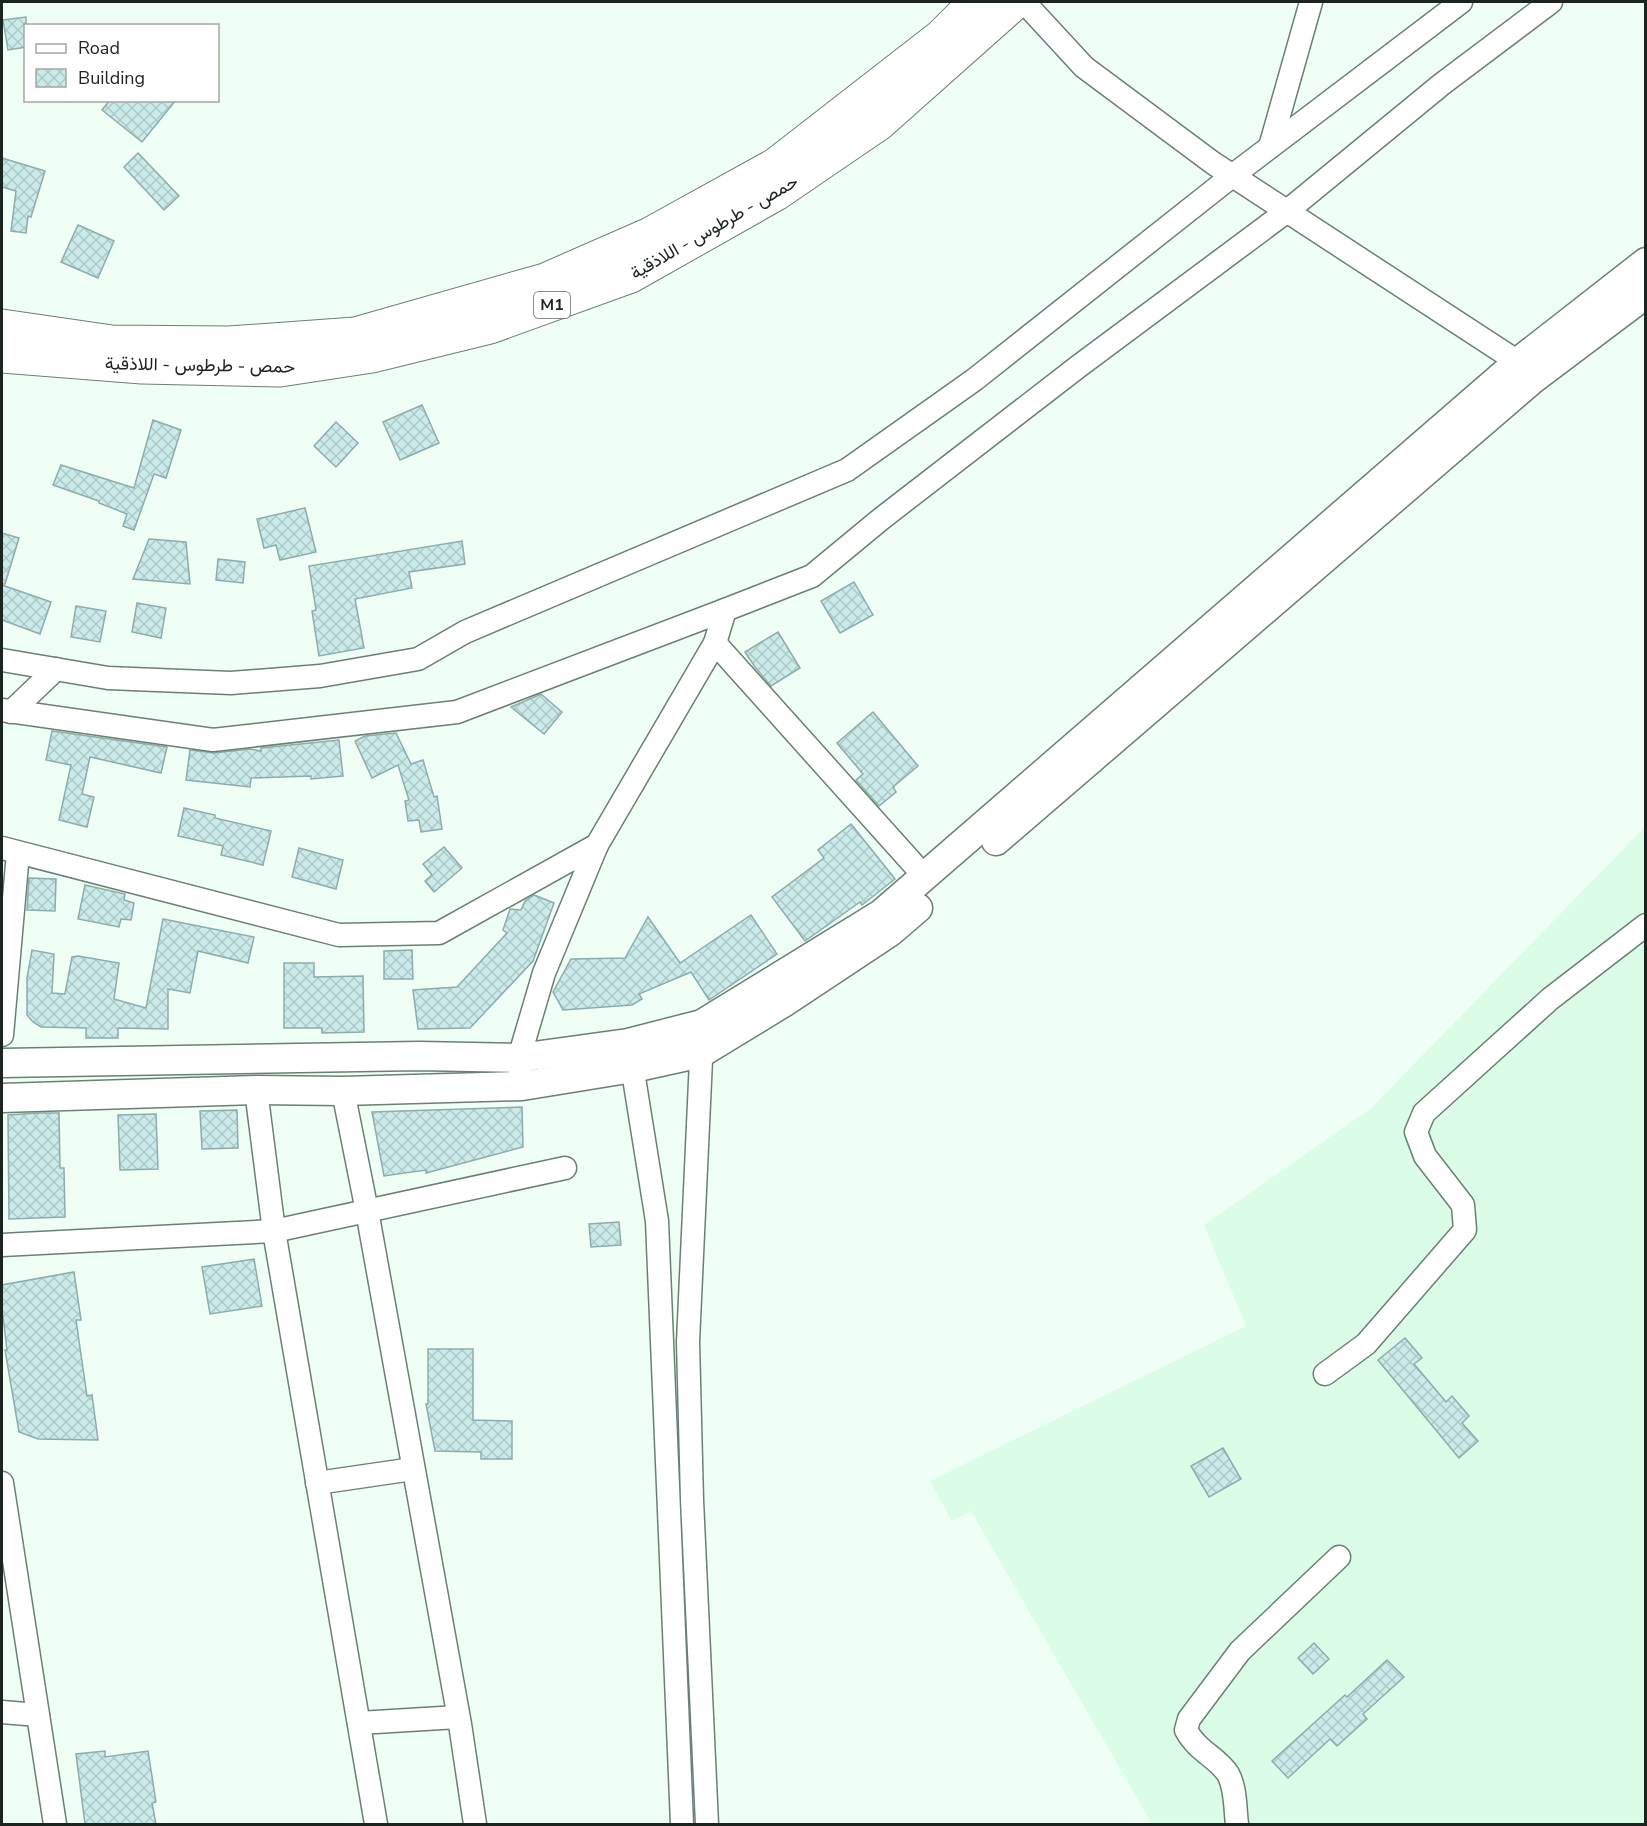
<svg xmlns="http://www.w3.org/2000/svg" width="1647" height="1826" viewBox="0 0 1647 1826" font-family="'Nunito Sans',Vazirmatn,sans-serif">
	<defs>
		<pattern id="building-cross-hatch" width="8" height="8" patternUnits="userSpaceOnUse" patternTransform="scale(1.5)"><rect width="8" height="8" fill="#caebe9"/><path d="M0 0l8 8M0 8l8-8" fill="none" stroke="#adc9c7"/></pattern>
	</defs>
	<rect width="100%" height="100%" fill="#effff5"/>
	<!-- built -->
	<polygon fill="#dbfce7" points="1645,827 1645,1824 1152,1824 971,1511 952,1521 930,1481 1246,1326 1204,1225 1370,1109"/>
	<!-- building -->
	<g fill="url(#building-cross-hatch)" stroke="#8dacab" stroke-width="1.5">
		<polygon points="26,17 26,47 8,50 3,20"/>
		<polygon points="110,100 176,100 142,142 102,110"/>
		<polygon points="138,153 179,196 164,210 124,167"/>
		<polygon points="2,158 45,171 31,217 28,216 26,233 11,231 16,191 2,187"/>
		<polygon points="78,225 114,241 98,278 61,262"/>
		<polygon points="422,405 439,443 400,460 383,422"/>
		<polygon points="153,420 181,430 166,478 154,474 134,530 123,526 127,514 99,503 99,501 53,485 61,465 134,488"/>
		<polygon points="336,422 358,443 336,467 314,446"/>
		<polygon points="305,508 316,552 280,560 276,545 264,548 257,519"/>
		<polygon points="2,533 19,538 5,584 2,584"/>
		<polygon points="149,539 186,542 190,584 133,579"/>
		<polygon points="462,541 465,564 409,572 412,588 355,599 364,648 319,656 312,611 316,610 309,566"/>
		<polygon points="218,559 245,562 243,583 216,580"/>
		<polygon points="854,582 873,615 840,633 821,601"/>
		<polygon points="2,585 51,602 40,634 2,620"/>
		<polygon points="137,603 166,608 161,638 132,632"/>
		<polygon points="76,606 106,611 100,642 71,637"/>
		<polygon points="778,632 800,668 771,686 755,667 745,652"/>
		<polygon points="541,694 562,712 544,734 511,707"/>
		<polygon points="873,712 918,766 893,787 896,792 879,806 856,780 863,774 837,743"/>
		<polygon points="52,731 167,747 161,773 90,757 82,794 94,797 87,827 59,820 71,765 46,760"/>
		<polygon points="396,733 411,764 423,760 434,797 437,796 442,829 421,832 419,820 408,821 405,801 409,800 398,765 372,778 355,741 365,736"/>
		<polygon points="339,740 343,776 311,779 311,776 251,778 250,787 186,780 190,750 214,753 250,749 261,751 261,748"/>
		<polygon points="184,808 215,815 215,818 271,831 263,865 221,855 223,846 178,836"/>
		<polygon points="851,824 895,879 862,905 860,902 805,941 772,897 824,858 818,850"/>
		<polygon points="444,847 462,868 434,892 425,881 432,875 423,864"/>
		<polygon points="299,848 343,860 336,889 292,877"/>
		<polygon points="29,878 56,879 55,911 27,910"/>
		<polygon points="85,885 125,894 124,900 134,903 131,920 121,919 119,927 78,919"/>
		<polygon points="534,895 554,903 533,961 470,1028 418,1029 413,990 457,987 507,933 503,930 510,909 521,910 525,901"/>
		<polygon points="751,915 777,954 709,1000 691,972 639,994 642,999 632,1005 563,1010 553,992 571,959 625,958 648,917 680,963"/>
		<polygon points="163,919 254,937 248,963 198,951 190,993 168,989 168,1029 118,1028 118,1038 86,1038 86,1028 41,1027 33,1022 27,1015 27,978 32,950 54,954 52,993 65,994 72,957 78,956 119,963 114,999 146,1008"/>
		<polygon points="412,950 413,979 384,979 384,951"/>
		<polygon points="284,963 314,963 314,977 363,976 364,1032 322,1033 322,1028 284,1028"/>
		<polygon points="522,1107 523,1147 426,1173 426,1170 384,1176 372,1112"/>
		<polygon points="237,1110 238,1148 202,1149 200,1111"/>
		<polygon points="38,1113 59,1113 60,1168 64,1168 65,1217 9,1219 8,1115"/>
		<polygon points="156,1114 158,1169 120,1170 118,1115"/>
		<polygon points="619,1222 621,1245 591,1247 589,1224"/>
		<polygon points="254,1259 262,1306 210,1314 202,1267"/>
		<polygon points="74,1272 81,1320 76,1320 87,1396 92,1395 98,1440 38,1439 19,1432 5,1350 7,1350 2,1308 2,1285"/>
		<polygon points="1405,1338 1422,1358 1414,1364 1446,1402 1452,1396 1469,1416 1462,1423 1478,1441 1459,1458 1378,1360"/>
		<polygon points="428,1349 473,1349 473,1420 512,1421 512,1459 481,1459 481,1452 435,1451 426,1404 428,1404"/>
		<polygon points="1223,1448 1241,1479 1209,1497 1191,1466"/>
		<polygon points="1314,1643 1329,1659 1313,1674 1298,1658"/>
		<polygon points="1387,1660 1404,1677 1363,1714 1367,1719 1337,1746 1330,1739 1288,1778 1272,1761 1345,1695 1347,1697"/>
		<polygon points="105,1751 105,1757 148,1751 156,1802 152,1803 156,1824 85,1824 76,1754"/>
	</g>
	<g fill="none" stroke-linecap="round" stroke-linejoin="round">
		<!-- minor casing -->
		<g stroke="#698172" stroke-width="25">
			<g id="minor">
				<polyline points="1024,2 1084,67 1213,163 1518,362 1528,373"/>
				<polyline points="1270,147 1311,2"/>
				<polyline points="725,610 812,576 881,519 1079,366 1286,212 1442,84 1551,2"/>
				<polyline points="715,643 925,877"/>
				<polyline points="2,660 108,678 231,683 320,676 418,659 465,632 847,470 974,380 1232,176 1461,2"/>
				<polyline points="2,710 213,740 457,712 725,610 715,643 597,845 544,973 519,1058 520,1072"/>
				<polyline points="11,712 56,669"/>
				<polyline points="2,848 339,935 439,933 597,845"/>
				<polyline points="2,1035 18,853"/>
				<polyline points="702,1038 688,1342 692,1500 707,1824"/>
				<polyline points="630,1053 657,1221 682,1824"/>
				<polyline points="256,1090 274,1231 376,1824"/>
				<polyline points="343,1091 367,1211 460,1724 475,1824"/>
				<polyline points="2,1245 274,1231 565,1168"/>
				<polyline points="1325,1374 1366,1344 1465,1230 1463,1205 1425,1156 1416,1132 1424,1113 1550,999 1646,925"/>
				<polyline points="2,1483 55,1824"/>
				<polyline points="317,1483 413,1469"/>
				<polyline points="2,1712 38,1715"/>
				<polyline points="359,1723 458,1717"/>
				<path d="M1237,1824c-2,-15 -1,-36 -9,-50 -10,-16 -31,-23 -42,-44l3,-11 51,-68 99,-94"/>
			</g>
		</g>
		<!-- major casing -->
		<g stroke="#698172" stroke-width="31">
			<g id="major">
				<polyline points="996,841 1533,379 1646,294"/>
				<polyline points="2,1063 419,1056 519,1058 628,1043 702,1024 881,914 1518,362 1646,262"/>
				<polyline points="2,1098 256,1090 343,1091 522,1086 633,1068 701,1053 783,1003 890,932 918,908"/>
			</g>
		</g>
		<!-- highway casing -->
		<g stroke="#698172" stroke-width="35">
			<g id="highway">
				<polyline points="2,326 112,342 229,343 355,334 545,280 650,234 775,165 941,36 975,2"/>
				<polyline points="2,356 142,367 280,370 372,356 490,327 631,276 776,194 880,123 1016,2"/>
			</g>
		</g>
		<!-- minor -->
		<use href="#minor" stroke="#fff" stroke-width="22"/>
		<!-- major -->
		<use href="#major" stroke="#fff" stroke-width="28"/>
		<!-- highway -->
		<use href="#highway" stroke="#fff" stroke-width="33"/>
	</g>
	<g text-anchor="middle" dominant-baseline="central" stroke-width="4.5" stroke-linejoin="round" paint-order="stroke">
		<!-- shield labels -->
		<rect fill="#fff" stroke="#5f6662" stroke-width="1.5" x="534" y="292" width="36" height="26" rx="4.5"/>
		<g font-size="16" font-weight="bold" fill="#1b241e">
			<text x="552" y="305">M1</text>
		</g>
		<!-- street labels -->
		<g font-size="18" fill="#1b241e" stroke="#fff">
			<text transform="translate(714 227) rotate(-30)">حمص - طرطوس - اللاذقية</text>
			<text transform="translate(200 365) rotate(1)">حمص - طرطوس - اللاذقية</text>
		</g>
	</g>
	<!-- border -->
	<rect width="1647" height="1826" fill="none" stroke="#1b241e" stroke-width="6"/>
	<!-- legend -->
	<rect x="24" y="24" width="195" height="78" fill="#ffffff" stroke="#a4a7a5" stroke-width="1.5"/>
	<rect x="36" y="44" width="30" height="9" fill="#ffffff" stroke="#a4a7a5" stroke-width="1.5"/>
	<text x="78" y="54" font-size="18" fill="#1b241e">Road</text>
	<rect x="36" y="69" width="30" height="18" fill="url(#building-cross-hatch)" stroke="#a4a7a5" stroke-width="1.5"/>
	<text x="78" y="84" font-size="18" fill="#1b241e">Building</text>
</svg>
